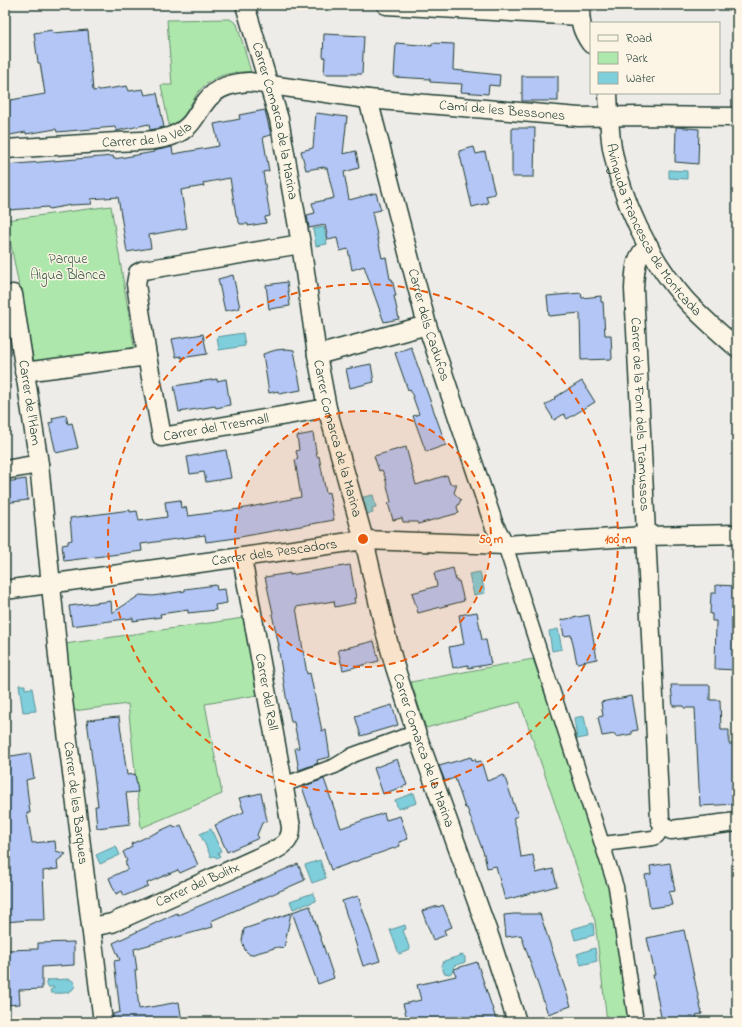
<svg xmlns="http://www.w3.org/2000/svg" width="742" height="1027" viewBox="0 0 742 1027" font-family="'Indie Flower',sans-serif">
	<rect width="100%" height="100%" fill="#eeece8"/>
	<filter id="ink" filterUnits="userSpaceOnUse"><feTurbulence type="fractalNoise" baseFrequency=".025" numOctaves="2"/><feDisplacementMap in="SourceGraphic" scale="8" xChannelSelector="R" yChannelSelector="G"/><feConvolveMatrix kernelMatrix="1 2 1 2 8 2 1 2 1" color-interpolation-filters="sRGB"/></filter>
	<g filter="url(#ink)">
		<!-- green -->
		<g fill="#aee7ab" stroke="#669270">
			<path d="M230,19l7,5 14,48c-22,-1 -44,5 -56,25 -9,14 -10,22 -26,29l-8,-41h11l-5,-65z"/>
			<polygon points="111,206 135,352 34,362 6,220"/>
			<polygon points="244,618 257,695 205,704 222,794 141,828 128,704 73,711 65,644"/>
			<polygon points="533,659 582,799 610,885 631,1022 607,1022 595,921 520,702 426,728 411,682"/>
		</g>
		<!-- water -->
		<g fill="#7fcedc" stroke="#599499">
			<polygon points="669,170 687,171 687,179 669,178"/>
			<polygon points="324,227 327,244 316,246 313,229"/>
			<polygon points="243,333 245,346 219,350 217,337"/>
			<polygon points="373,495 376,507 372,508 373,513 367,514 363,497"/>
			<polygon points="480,572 485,593 474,595 469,574"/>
			<polygon points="558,629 562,649 552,651 549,631"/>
			<polygon points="25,685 25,689 32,688 36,711 23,712 19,685"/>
			<polygon points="584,716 588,737 577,739 574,718"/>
			<polygon points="414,793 417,803 398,809 395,800"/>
			<polygon points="211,829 221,851 218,853 220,856 217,858 214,856 211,857 200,834"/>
			<polygon points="116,846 120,855 100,864 96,855"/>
			<polygon points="320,860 326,878 312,883 305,865"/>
			<polygon points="313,893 316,901 293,909 290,901"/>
			<polygon points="593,923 594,935 575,940 572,929"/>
			<polygon points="405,925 406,929 403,930 410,950 399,954 390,930"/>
			<polygon points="595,948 597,961 581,965 577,954"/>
			<polygon points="462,955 465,957 465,962 454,966 453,971 450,974 444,973 442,966 444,961"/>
			<path d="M70,979l4,3 1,4c-4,9 -15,7 -24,7l-1,-3 4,-2v-1h-6l-2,-2v-3l2,-2z"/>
		</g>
		<!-- building -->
		<g fill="#b4c6f5" stroke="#1f3d34">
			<polygon points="52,30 53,33 88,30 93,91 127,86 129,91 143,89 145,95 157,93 164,127 150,130 149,124 116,131 115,127 57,132 56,129 26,134 26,132 5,136 5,101 45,94 40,63 38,63 34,33"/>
			<polygon points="324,34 364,36 362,74 324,74 325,57 323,57"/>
			<polygon points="396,43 432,46 432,43 454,44 453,70 500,75 499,86 489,85 488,94 461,92 462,84 430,82 430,79 394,77"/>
			<rect x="522" y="76" width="36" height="25"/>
			<polygon points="265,110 271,135 263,137 269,171 263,172 270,216 265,217 266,223 248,226 248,224 240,224 236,215 230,178 203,183 204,186 181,190 187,228 149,235 151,248 127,252 118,197 91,199 92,204 71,205 49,209 48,207 9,210 5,187 5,165 113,156 114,159 154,152 153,151 172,147 173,154 219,146 214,124 240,119 239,115"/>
			<polygon points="316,113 347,117 343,154 356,151 359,168 344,172 349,200 376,193 381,210 372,212 382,258 386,257 390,279 392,279 396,296 394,296 399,319 384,322 364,266 352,270 348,249 340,251 337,238 328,240 325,225 309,228 307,215 315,213 312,203 334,198 327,168 324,168 324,167 306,170 301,151 313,148"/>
			<polygon points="676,127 699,129 698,164 675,162"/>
			<polygon points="512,128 535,128 534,177 512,177"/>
			<polygon points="474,147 476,154 485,152 495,194 486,196 488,203 472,207 459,151"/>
			<polygon points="233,275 240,308 225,311 218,279"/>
			<polygon points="287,282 290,306 269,309 266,285"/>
			<polygon points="581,293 582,298 601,296 601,302 603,302 605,335 611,335 612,359 581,360 580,313 549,316 547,296"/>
			<polygon points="203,334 207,354 181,358 181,356 176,357 172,339"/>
			<polygon points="411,347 446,445 426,452 413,416 419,414 410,389 408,390 395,353"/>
			<polygon points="286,349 294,350 301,390 279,394 278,391 269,393 263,354 276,350"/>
			<polygon points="371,364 374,382 350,388 346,369"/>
			<polygon points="217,379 217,381 226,379 230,405 216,408 215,406 179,412 174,386"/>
			<polygon points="582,381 595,402 567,419 564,414 554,420 545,405 555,399 554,398"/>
			<polygon points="66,415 68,424 72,423 78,448 56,453 49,423 53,422 52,418"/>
			<polygon points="313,433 317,457 319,456 326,493 329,492 334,520 229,539 206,542 205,535 141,544 142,551 64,561 62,545 68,544 68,541 72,540 70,518 130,510 130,512 137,511 139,521 167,517 165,502 180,500 181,508 186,507 188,516 240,509 301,497 295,460 298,459 296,451 299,450 297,436"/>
			<polygon points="406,447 416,485 447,475 450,484 457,484 454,493 461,500 457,507 459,513 418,524 417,522 403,522 402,518 393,520 388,503 391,502 385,477 382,470 379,471 374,456"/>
			<polygon points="226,450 231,478 206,482 204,472 190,474 187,457"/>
			<polygon points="26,479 28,500 5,503 5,482"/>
			<polygon points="350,565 356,598 354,598 355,603 335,607 334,601 296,607 307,674 310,673 322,731 326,730 330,757 317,760 318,763 299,770 295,748 299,748 294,722 291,722 286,696 278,646 279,646 272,614 273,613 265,577 290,573 290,575"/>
			<polygon points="453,568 456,581 459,581 464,601 418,613 412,593 437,586 434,573"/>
			<polygon points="216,585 217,590 225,589 227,603 215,605 216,610 188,613 188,610 160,614 161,617 133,621 133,618 72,626 69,606 111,601 112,613 140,595 153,596 185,591 185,589"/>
			<polygon points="716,585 737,586 737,670 715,669 716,621 712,621 712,614 710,614 711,593 716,593"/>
			<polygon points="477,612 482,640 486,640 491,664 468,668 468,665 453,668 449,647 464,644 459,615"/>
			<polygon points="589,615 597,659 577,663 571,635 564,636 561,620"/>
			<polygon points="374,641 379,661 343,670 338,650"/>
			<polygon points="671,685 710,685 710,700 720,700 721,730 729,730 729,744 737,744 737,804 700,806 695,708 684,708 684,706 673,706"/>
			<polygon points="632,696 638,730 632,731 632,734 616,737 615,734 602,736 598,717 603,716 601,702"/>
			<polygon points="392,705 398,725 361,736 355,716"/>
			<polygon points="119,717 127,775 135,774 138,792 126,793 130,824 97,828 95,806 98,806 87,720"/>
			<polygon points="30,753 34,778 26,780 30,813 27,813 32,843 55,841 56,851 66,854 57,861 58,869 43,871 45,920 29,920 5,922 5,757"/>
			<polygon points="471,757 472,760 475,759 476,762 481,761 487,781 504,775 518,816 513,818 517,829 521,857 533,855 536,873 553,869 557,886 505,900 496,866 487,868 484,854 467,808 465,808 455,778 445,781 439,766"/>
			<polygon points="397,759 407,785 383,794 374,768"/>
			<polygon points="324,779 341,828 384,813 386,820 400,816 408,839 399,842 400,846 331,870 302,787"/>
			<polygon points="261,793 267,820 262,823 257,835 259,838 227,852 215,825 244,812 239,798"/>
			<polygon points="173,825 174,828 181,825 198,865 180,873 178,870 147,883 148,886 124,896 122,891 116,894 109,878 128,869 125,862 127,861 123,852 132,847 131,844"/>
			<polygon points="670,863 675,891 669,892 672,905 650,908 645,875 651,874 650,866"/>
			<polygon points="298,864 305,880 211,921 213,927 134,949 137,970 135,970 139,1009 179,1002 182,1022 113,1022 113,1014 120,1012 114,961 120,960 113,943 177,913 178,915"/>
			<polygon points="358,896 380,961 363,966 342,901"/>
			<polygon points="443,905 452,927 444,930 446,935 433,940 422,911 438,906 438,907"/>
			<polygon points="310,906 334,978 318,984 292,912"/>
			<polygon points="291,913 284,948 278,947 250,955 245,950 242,941 244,929"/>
			<polygon points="514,914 540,914 571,1006 548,1014 521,935 506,937 504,915"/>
			<polygon points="684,930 702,1014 696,1015 698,1022 662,1022 653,975 655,975 647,938"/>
			<polygon points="74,942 74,965 42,967 42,989 19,990 20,1004 6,1005 6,1001 5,1001 5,950 38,949 38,943"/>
			<polygon points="477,962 497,1022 408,1022 403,1004 421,1000 417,985 456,976 454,969"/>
		</g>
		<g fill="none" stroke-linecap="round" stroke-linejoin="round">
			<!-- pedestrian casing -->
			<g stroke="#1f3d34" stroke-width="17">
				<g id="pedestrian">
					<polyline points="505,545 616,887 636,1022"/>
					<polyline points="283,785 335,766 353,755 416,732"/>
					<polyline points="603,844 653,838 657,836 664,826"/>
				</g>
			</g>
			<!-- minor casing -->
			<g stroke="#1f3d34" stroke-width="21">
				<g id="minor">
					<path id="s1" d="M245,5l34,114 22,125 16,111 10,53 37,132 20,87 11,40 21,65 74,206 27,84"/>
					<polyline points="386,5 580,16"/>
					<path d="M580,5c0,18 1,25 11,39"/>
					<path id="s2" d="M608,93c1,18 1,37 4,55 10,54 36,108 72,150 16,18 35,34 53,50"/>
					<path id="s3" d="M368,99l59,226 67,200 11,20"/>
					<path id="s4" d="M5,149c37,-2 75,-5 112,-7 18,-1 40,0 57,-7 22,-8 23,-28 39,-41 10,-9 23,-11 36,-12l119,17 211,18 60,-1 98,1"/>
					<path id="s5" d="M301,244l-157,26 -6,3 -2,11 11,72 15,81 165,-29"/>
					<path id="s6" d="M649,246c-15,9 -14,28 -15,43l26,531 4,6 7,4 66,-8"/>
					<path id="s7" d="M13,294l26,170 21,212 43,346"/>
					<polyline points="317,355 427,325"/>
					<polyline points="24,372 147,356"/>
					<polyline points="5,470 39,464"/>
					<path id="s8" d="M5,590l359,-50 141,5 140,-9 92,-2"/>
					<path id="s9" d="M91,927l21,-4 163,-73c11,-6 16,-11 16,-23l-49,-269"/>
				</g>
			</g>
			<!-- pedestrian -->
			<use href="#pedestrian" stroke="#fcf5e5" stroke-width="14"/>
			<!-- minor -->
			<use href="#minor" stroke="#fcf5e5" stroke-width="18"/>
		</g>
	</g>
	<!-- distance rings -->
	<circle cx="363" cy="539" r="128" fill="#e8590c" fill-opacity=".12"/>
	<g fill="none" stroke="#e8590c" stroke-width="2" stroke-dasharray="7 5">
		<circle cx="363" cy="539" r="128"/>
		<circle cx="363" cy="539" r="255"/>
	</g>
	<g text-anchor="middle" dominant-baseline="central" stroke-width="3" stroke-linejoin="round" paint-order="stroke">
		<!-- street labels -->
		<g font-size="14" fill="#1f3d34" stroke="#fcf5e5">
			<text stroke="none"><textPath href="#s4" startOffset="521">Camí de les Bessones</textPath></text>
			<text stroke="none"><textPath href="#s1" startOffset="120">Carrer Comarca de la Marina</textPath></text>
			<text stroke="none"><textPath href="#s4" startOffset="143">Carrer de la Vela</textPath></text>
			<text stroke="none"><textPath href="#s2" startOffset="148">Avinguda Francesca de Montcada</textPath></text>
			<text stroke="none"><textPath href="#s3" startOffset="234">Carrer dels Cadufos</textPath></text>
			<text stroke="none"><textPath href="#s7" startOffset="110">Carrer de l’Ham</textPath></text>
			<text stroke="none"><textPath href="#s6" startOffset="173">Carrer de la Font dels Tramussos</textPath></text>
			<text stroke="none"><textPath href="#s5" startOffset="387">Carrer del Tresmall</textPath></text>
			<text stroke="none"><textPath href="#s1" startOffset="444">Carrer Comarca de la Marina</textPath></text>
			<text stroke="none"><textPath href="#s8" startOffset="272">Carrer dels Pescadors</textPath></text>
			<text transform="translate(266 692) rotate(80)">Carrer del Rall</text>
			<text stroke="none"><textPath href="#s1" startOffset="768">Carrer Comarca de la Marina</textPath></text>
			<text stroke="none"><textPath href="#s7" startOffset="513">Carrer de les Barques</textPath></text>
			<text stroke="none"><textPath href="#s9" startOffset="115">Carrer del Bolitx</textPath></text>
		</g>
		<!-- park labels -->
		<g font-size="14" fill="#3c5f4c" stroke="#fcf5e5">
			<text x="68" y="259">Parque<tspan x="68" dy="16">Aigua Blanca</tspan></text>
		</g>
	</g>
	<circle cx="363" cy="539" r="6" fill="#e8590c" stroke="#fcf5e5" stroke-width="2"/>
	<g font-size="12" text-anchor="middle" font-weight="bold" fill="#e8590c" stroke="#fcf5e5" stroke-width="3" stroke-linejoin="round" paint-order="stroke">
		<text x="491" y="543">50 m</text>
		<text x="618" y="543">100 m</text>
	</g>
	<!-- margin -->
	<rect width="742" height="1027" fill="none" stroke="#fcf5e5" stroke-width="20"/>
	<rect x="10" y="10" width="722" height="1007" fill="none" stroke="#1f3d34" stroke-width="1.5" filter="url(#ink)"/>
	<!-- legend -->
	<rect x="590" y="22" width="130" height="72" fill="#fcf5e5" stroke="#a4ab9e"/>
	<rect x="598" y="35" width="20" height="6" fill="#fcf5e5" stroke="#a4ab9e"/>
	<text x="626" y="42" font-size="12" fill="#1f3d34">Road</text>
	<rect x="598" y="52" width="20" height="12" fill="#aee7ab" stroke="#a4ab9e"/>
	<text x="626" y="62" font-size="12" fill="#1f3d34">Park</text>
	<rect x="598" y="72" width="20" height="12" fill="#7fcedc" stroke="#a4ab9e"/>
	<text x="626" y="82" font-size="12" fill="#1f3d34">Water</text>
</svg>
